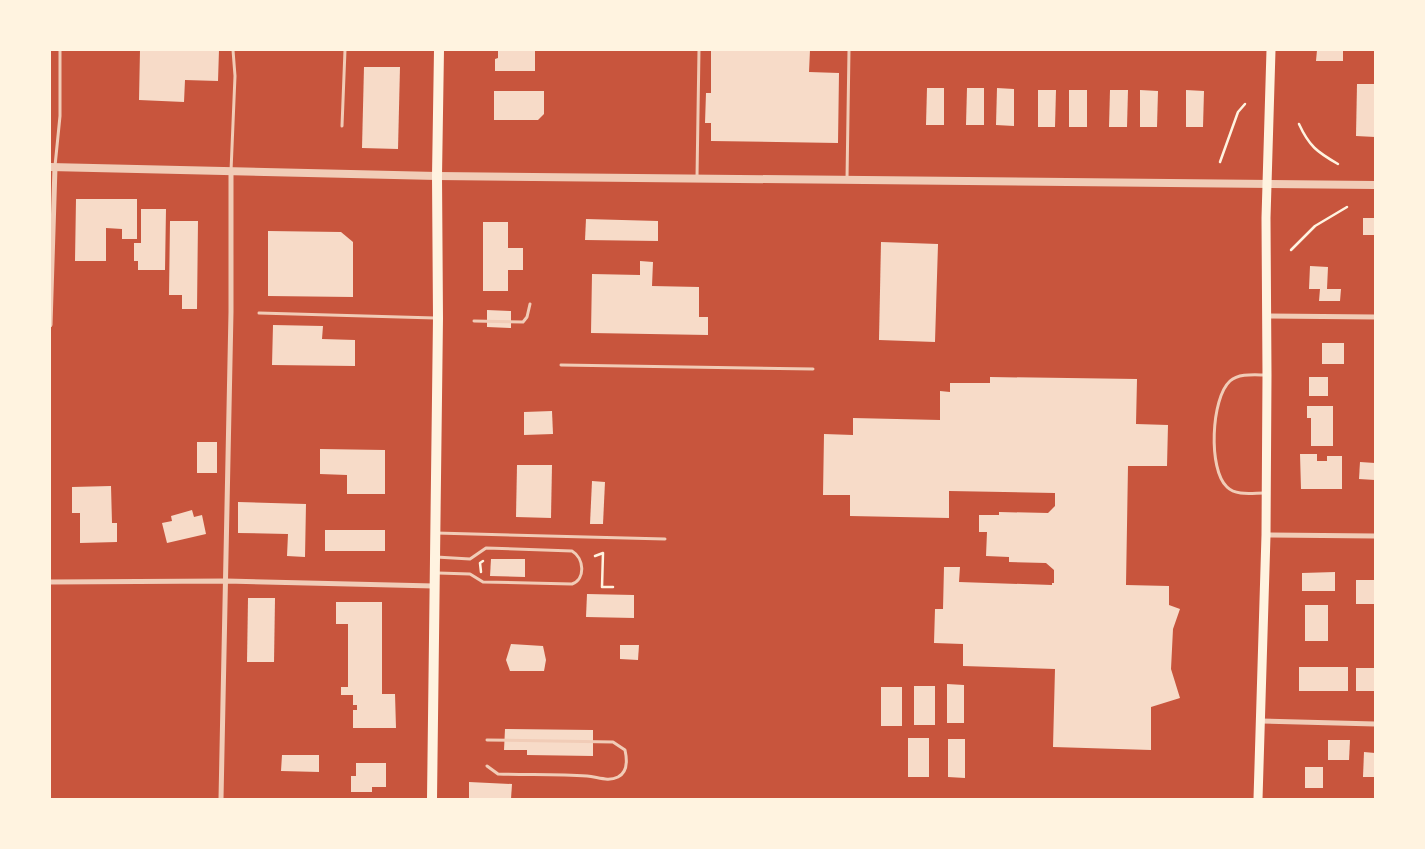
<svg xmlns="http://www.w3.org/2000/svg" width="1425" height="849" viewBox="0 0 1425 849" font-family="Barlow,sans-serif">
	<rect width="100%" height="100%" fill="#c8553d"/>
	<!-- building -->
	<g fill="#f7dbc8">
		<polygon points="140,50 219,50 218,81 185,80 184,102 139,100"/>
		<polygon points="498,50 535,50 535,71 495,71 495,59 498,58"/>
		<polygon points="711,50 810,50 809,72 839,73 838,143 711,141 711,123 705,123 706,93 711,93"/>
		<polygon points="1317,50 1343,50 1343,61 1316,61"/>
		<polygon points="364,67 400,67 398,149 362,148"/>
		<polygon points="1357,84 1375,84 1375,137 1356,136"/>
		<polygon points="927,88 944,88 944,125 926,125"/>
		<polygon points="967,88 984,88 984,125 966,125"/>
		<polygon points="997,88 1014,89 1014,126 996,125"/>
		<polygon points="1038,90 1056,90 1055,127 1038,127"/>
		<rect x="1069" y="90" width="18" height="37"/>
		<polygon points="1110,90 1128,90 1127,127 1109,127"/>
		<polygon points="1140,90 1158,91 1157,127 1140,127"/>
		<polygon points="1186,90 1204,91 1203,127 1186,127"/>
		<polygon points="494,91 544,91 544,114 538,120 494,120"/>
		<polygon points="76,199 137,199 137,239 122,239 122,229 106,228 106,261 75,261"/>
		<polygon points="141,209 166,209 165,270 138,270 138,261 134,261 134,243 141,243"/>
		<rect x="1363" y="218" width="12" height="17"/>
		<polygon points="586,219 658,221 658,241 585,240"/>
		<polygon points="170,221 198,221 197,309 182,309 182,295 169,295"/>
		<polygon points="483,222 508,222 508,248 523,248 523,270 508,270 508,291 483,291"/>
		<polygon points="268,231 341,232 353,242 353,297 268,296"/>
		<polygon points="881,242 938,244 935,342 879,340"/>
		<polygon points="640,261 653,262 652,286 699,287 699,317 708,317 708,335 591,333 592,274 640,275"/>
		<polygon points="1310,266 1328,267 1327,289 1341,289 1340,301 1319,301 1320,289 1309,289"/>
		<polygon points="487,310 511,311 511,328 487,327"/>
		<polygon points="273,325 323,326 322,339 355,340 355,366 272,365"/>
		<rect x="1322" y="343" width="22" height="21"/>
		<polygon points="990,377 1137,379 1136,424 1168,425 1167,466 1128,466 1126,585 1169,586 1169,605 1180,609 1173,629 1171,669 1180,698 1151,707 1151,750 1053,747 1055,669 963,666 963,644 934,643 935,609 943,609 944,567 960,567 959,582 1052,585 1052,583 1054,583 1054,570 1046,563 1009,562 1009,557 986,556 987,532 979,532 979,515 999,515 999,512 1048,513 1055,506 1055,493 949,491 949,518 850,516 850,495 823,495 824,434 853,435 853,418 940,420 940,391 950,392 950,383 990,383"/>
		<rect x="1309" y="377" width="19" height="19"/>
		<polygon points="1307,406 1333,406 1333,446 1311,446 1311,418 1307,418"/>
		<polygon points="552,411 553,434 524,435 524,412"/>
		<rect x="197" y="442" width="20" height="31"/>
		<polygon points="320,449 385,450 385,494 347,494 347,475 320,474"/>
		<polygon points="1300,454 1317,454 1317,461 1327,461 1327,456 1342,456 1342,489 1301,489"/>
		<polygon points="1360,462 1375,463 1375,480 1359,479"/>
		<polygon points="517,465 552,465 551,518 516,517"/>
		<polygon points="592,481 605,482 603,524 590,524"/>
		<polygon points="111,486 112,523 117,523 117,542 80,543 80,513 72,513 72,487"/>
		<polygon points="238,502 306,504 305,557 287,556 288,534 238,533"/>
		<polygon points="192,510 194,517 202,515 206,534 167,543 162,523 172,521 171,516"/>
		<rect x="325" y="530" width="60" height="21"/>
		<polygon points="491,559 525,559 525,577 490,576"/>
		<polygon points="1335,572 1335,591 1302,591 1302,573"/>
		<rect x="1356" y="580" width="19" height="24"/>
		<polygon points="587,594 634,595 634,618 586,617"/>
		<polygon points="248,598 275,598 274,662 247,662"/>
		<polygon points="336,602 382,602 382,694 395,694 396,728 353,728 353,710 357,710 357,705 353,705 353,695 341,695 341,687 348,687 348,624 336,624"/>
		<rect x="1305" y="605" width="23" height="36"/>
		<polygon points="511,644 543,646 546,660 544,671 510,671 506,660"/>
		<polygon points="620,645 639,645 638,660 620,659"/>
		<rect x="1299" y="667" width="49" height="24"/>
		<rect x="1356" y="668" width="19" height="23"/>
		<polygon points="947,684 964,685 964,723 947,723"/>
		<rect x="914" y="686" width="21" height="39"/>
		<rect x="881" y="687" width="21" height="39"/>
		<polygon points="505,729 593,730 593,756 527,755 527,750 504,750"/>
		<rect x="908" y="738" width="21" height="39"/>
		<polygon points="948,739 965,739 965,778 948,777"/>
		<polygon points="1328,740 1350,740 1349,760 1328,760"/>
		<polygon points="1364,752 1375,753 1375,777 1363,777"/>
		<polygon points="282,755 319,755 319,772 281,771"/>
		<polygon points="356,763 386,763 386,787 372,787 372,792 351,792 351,776 356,776"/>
		<rect x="1305" y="767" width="18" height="21"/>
		<polygon points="469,782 512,784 511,799 469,799"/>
	</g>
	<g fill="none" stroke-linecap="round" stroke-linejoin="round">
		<!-- path -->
		<g stroke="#fff3e0" stroke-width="2.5">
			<path d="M1299,124c10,22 18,28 39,40"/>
			<polyline points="1220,162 1238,112 1245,104"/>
			<polyline points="1291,250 1315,226 1347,207"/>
			<polyline points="595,556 603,553 602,587 613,587"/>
			<polyline points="481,572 480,563 483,561"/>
		</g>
		<!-- service -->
		<g stroke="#f1ccb7" stroke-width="3">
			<polyline points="342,126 345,50"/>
			<polyline points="55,166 60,116 60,50"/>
			<polyline points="231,171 235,76 233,50"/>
			<polyline points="697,177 699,50"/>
			<polyline points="847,179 849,50"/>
			<polyline points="259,313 435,318"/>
			<polyline points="474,321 523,322 527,317 530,304"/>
			<polyline points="561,365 813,369"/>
			<path d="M1264,493c-12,0 -28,3 -37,-6 -19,-17 -16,-89 3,-106 9,-8 25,-6 37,-6"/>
			<polyline points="436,533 665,539"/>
			<path d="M436,557l34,2 16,-11 86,3c12,7 14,28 0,33l-89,-2 -13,-8 -32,-1"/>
			<path d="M487,766l11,8c29,1 59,0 89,2 11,1 21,6 31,1 10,-5 9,-18 7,-27l-12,-8 -126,-2"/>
		</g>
		<!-- minor -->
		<g stroke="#f1ccb7" stroke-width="5">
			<polyline points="1267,316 1375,317"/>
			<polyline points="50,325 55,167"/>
			<polyline points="1266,535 1375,536"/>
			<polyline points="50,582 226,581 434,586"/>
			<polyline points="1261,721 1375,724"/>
			<polyline points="221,799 231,312 231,171"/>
		</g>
		<!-- tertiary -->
		<polyline stroke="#f1ccb7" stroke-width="8" points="50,167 437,176 1375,185"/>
		<!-- secondary -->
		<polyline stroke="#fff3e0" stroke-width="9" points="1258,799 1266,535 1267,375 1266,218 1271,50"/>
		<!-- primary -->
		<polyline stroke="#fff3e0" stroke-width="10" points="432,799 438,318 437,176 439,50"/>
	</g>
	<!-- border -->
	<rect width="1425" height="849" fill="none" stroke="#fff3e0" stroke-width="102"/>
</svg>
